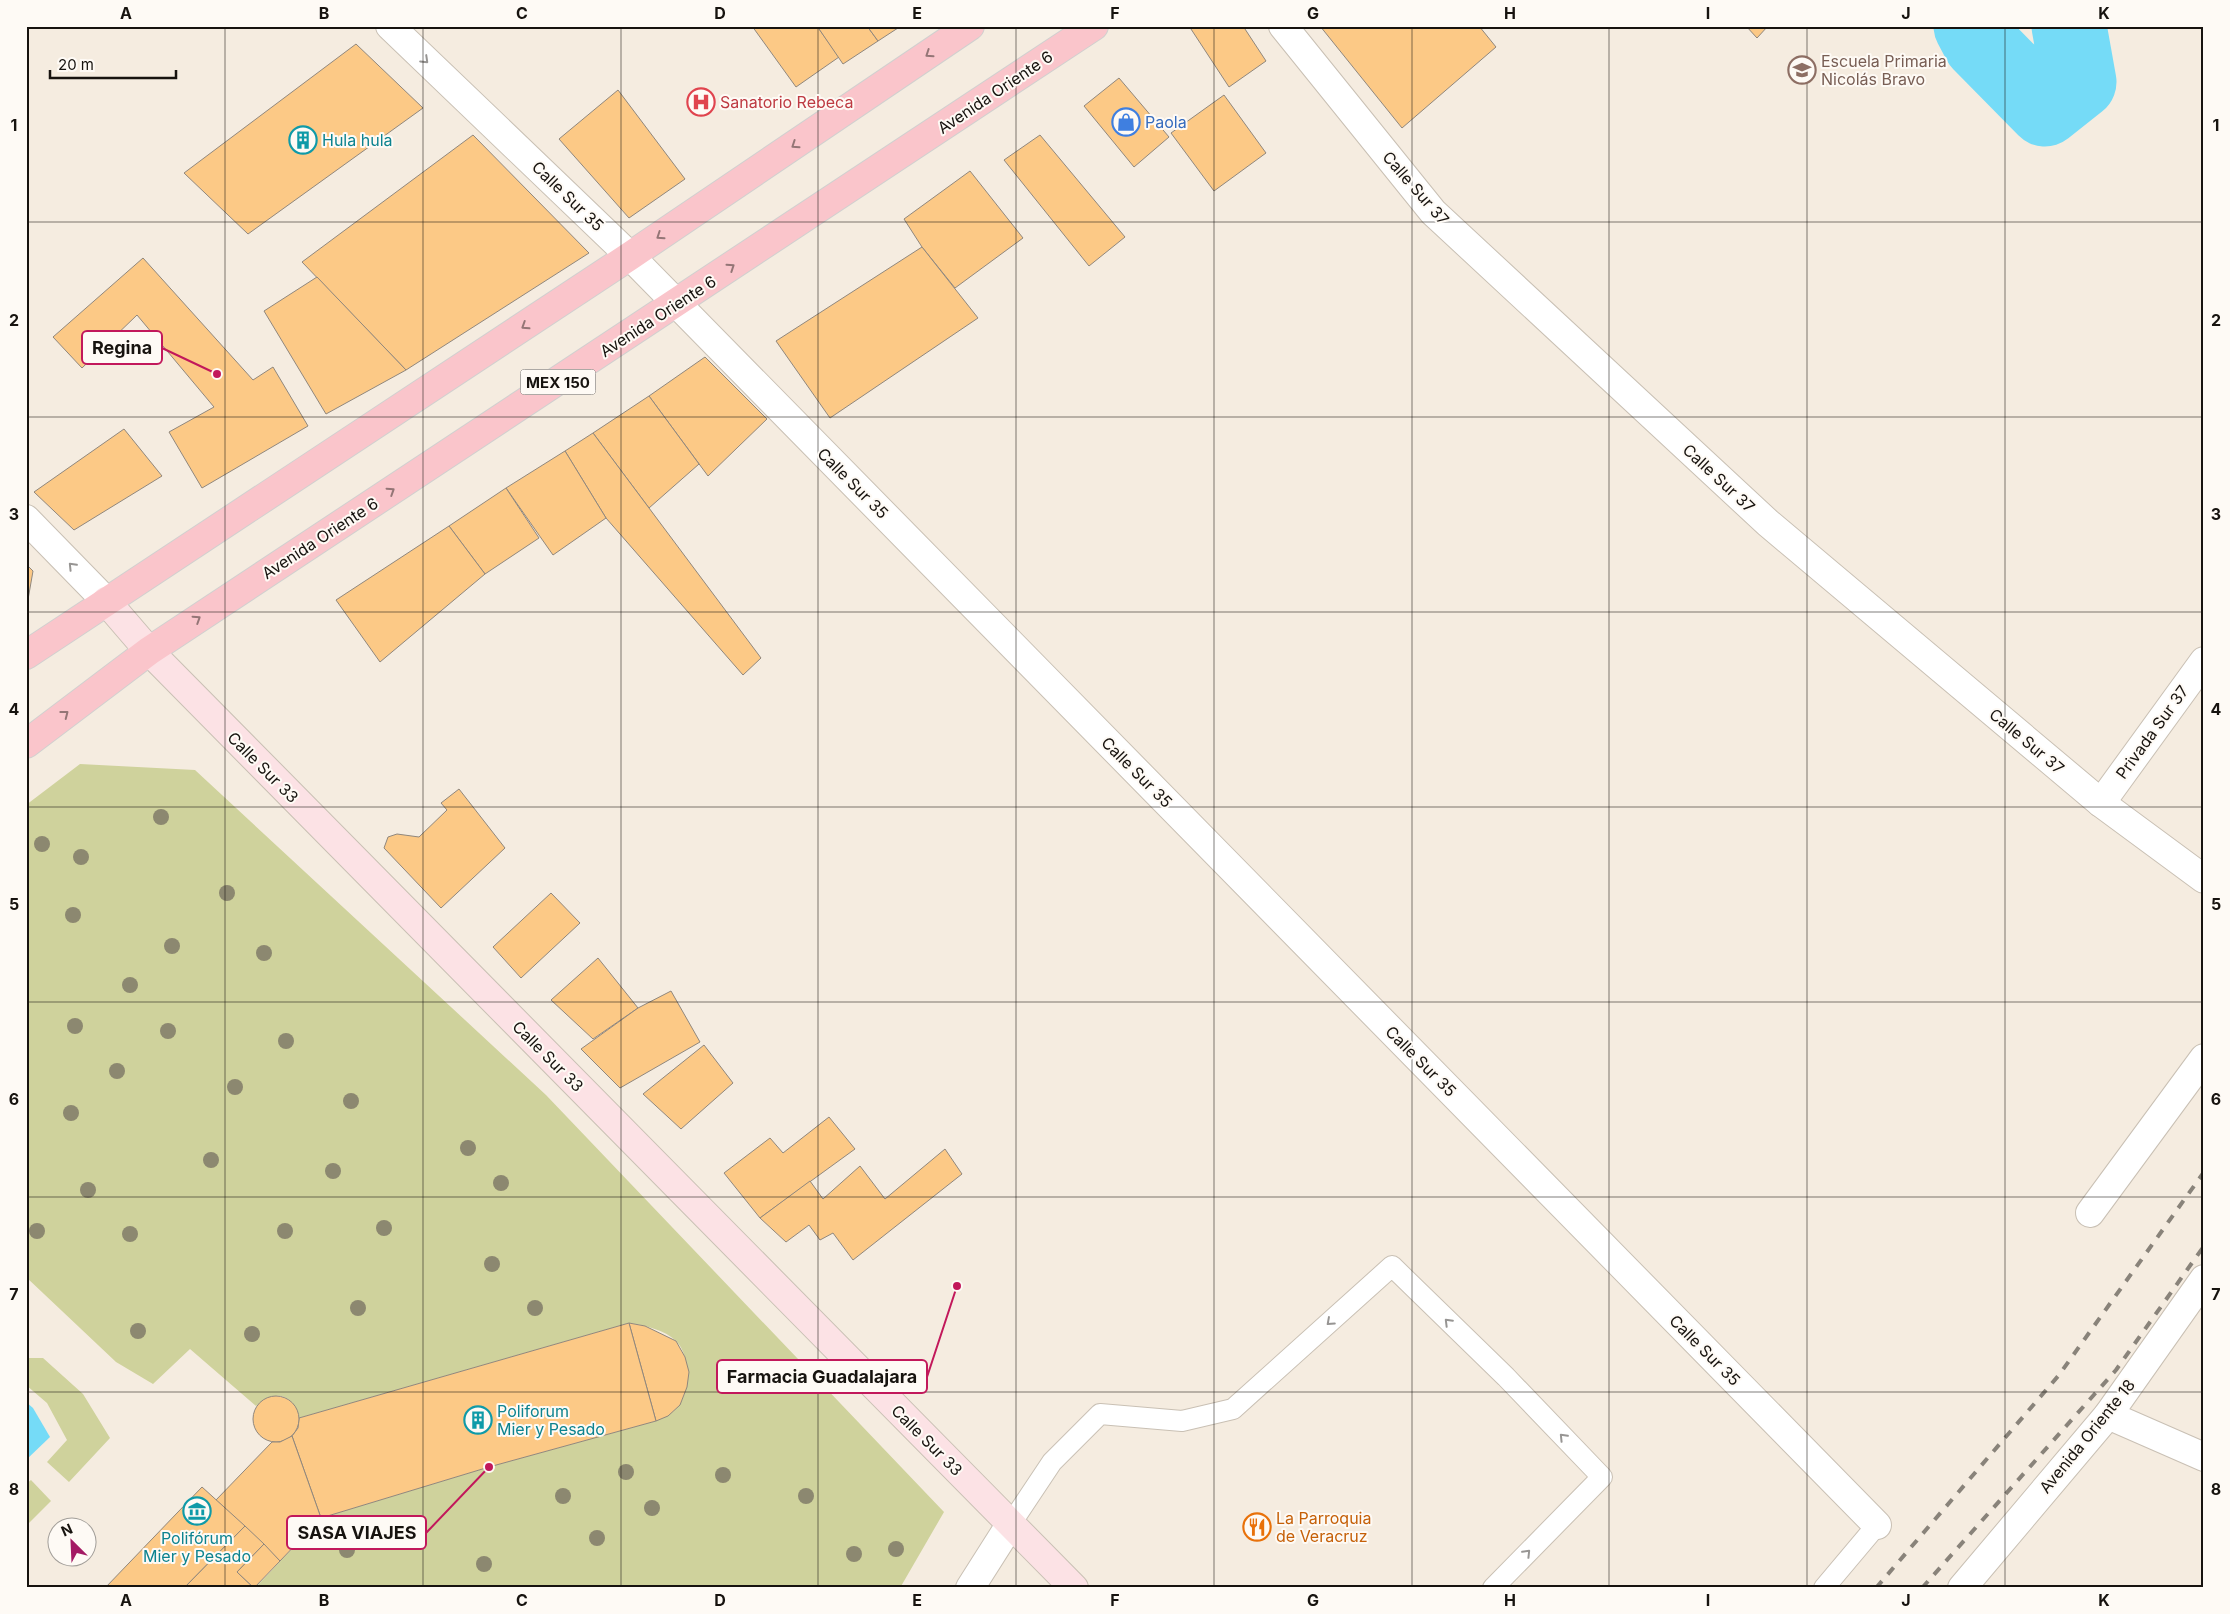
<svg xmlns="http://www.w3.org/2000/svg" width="2230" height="1614" viewBox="0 0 2230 1614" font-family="Inter,sans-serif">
	<rect width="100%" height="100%" fill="#f5ece0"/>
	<!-- green -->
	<g fill="#cfd29c">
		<path d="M80,764l115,6 351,325 398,417 -44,76h-645l66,-70 168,-51 167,-46c9,-4 16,-7 22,-15 13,-14 12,-52 -2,-65 -11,-11 -32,-16 -47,-18l-330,95c-6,-25 -24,-29 -43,-12l-66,-57 -37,35 -37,-22 -90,-85v-472z"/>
		<polygon points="26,1358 43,1358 83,1394 110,1438 69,1482 47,1462 67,1440 47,1403 26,1385"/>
		<polygon points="31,1480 51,1501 26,1526 26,1484"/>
	</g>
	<!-- water -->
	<polygon fill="#75dbf7" points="26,1402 33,1408 50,1437 26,1460"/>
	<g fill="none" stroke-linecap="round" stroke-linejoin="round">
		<!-- river -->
		<polyline stroke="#75dbf7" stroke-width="75" points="1971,26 1980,43 2045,109 2079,82 2069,26"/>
	</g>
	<!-- building -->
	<g fill="#fcc986" stroke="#90877d">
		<polygon points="752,26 817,26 839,57 796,87"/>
		<polygon points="817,26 867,26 878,41 843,64"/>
		<polygon points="867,26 901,26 878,41"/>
		<polygon points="1189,26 1243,26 1266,61 1229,87"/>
		<polygon points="1320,26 1479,26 1496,47 1402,128"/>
		<polygon points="1746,26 1768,26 1757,38"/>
		<polygon points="356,44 423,108 248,234 184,173"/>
		<polygon points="1119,78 1169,137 1134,167 1084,106"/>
		<polygon points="618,90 685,179 629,218 559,139"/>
		<polygon points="1224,95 1266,153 1214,191 1171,133"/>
		<polygon points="473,135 589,253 406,370 302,262"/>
		<polygon points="1040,135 1125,237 1089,266 1004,160"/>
		<polygon points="970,171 1023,238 955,288 922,247 904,219"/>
		<polygon points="922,247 978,318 830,418 776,341"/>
		<polygon points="143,258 253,380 273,367 308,426 202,488 169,432 214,407 137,315 82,368 53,337"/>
		<polygon points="317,277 406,370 326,414 264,311"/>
		<polygon points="705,357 767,419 708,476 649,396"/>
		<polygon points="649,396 699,464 649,508 593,433"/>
		<polygon points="124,429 162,476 74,530 34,492"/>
		<polygon points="593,433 761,658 743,675 606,518 565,451"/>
		<polygon points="565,451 606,518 553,555 506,488"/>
		<polygon points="506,488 539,538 485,574 449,526"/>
		<polygon points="449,526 485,574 380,662 336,600"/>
		<polygon points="26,564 33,571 26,611"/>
		<polygon points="459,789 505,848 441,908 384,848 388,837 397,834 419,837 447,810 441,803"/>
		<polygon points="551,893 580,923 521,978 493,947"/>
		<polygon points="598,958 638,1008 593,1039 551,1000"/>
		<polygon points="671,991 700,1042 620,1088 581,1049 638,1008"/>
		<polygon points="704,1045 733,1083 681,1129 643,1094"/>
		<polygon points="829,1117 855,1149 760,1218 724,1173 770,1138 783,1153"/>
		<polygon points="945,1149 962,1174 853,1260 833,1233 820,1240 809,1225 786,1242 760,1218 810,1181 823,1199 860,1166 885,1199"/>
		<polygon points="629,1323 645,1326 676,1341 685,1357 689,1372 687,1387 680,1405 668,1416 656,1421"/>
		<polygon points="629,1323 656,1421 489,1467 321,1518 292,1436 298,1428 299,1418"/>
		<circle cx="276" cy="1419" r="23"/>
		<polygon points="292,1436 321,1518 280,1561 216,1500 272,1442 280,1442"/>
		<polygon points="202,1487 245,1526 184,1588 105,1588"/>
		<polygon points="245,1526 264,1544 237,1572 254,1588 184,1588"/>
		<polygon points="264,1544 280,1561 254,1588 237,1572"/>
	</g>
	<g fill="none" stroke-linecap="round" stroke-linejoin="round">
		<!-- lane casing -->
		<g stroke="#c9c0b4" stroke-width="22">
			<g id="lane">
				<polyline points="1010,1525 1052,1462 1100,1414 1182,1421 1233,1409 1392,1266 1506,1377 1602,1477 1493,1588"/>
				<polyline points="1824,1588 1877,1525"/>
			</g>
		</g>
		<!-- street casing -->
		<g stroke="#c9c0b4" stroke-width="30">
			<g id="street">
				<polyline points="390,26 630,256 1877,1525"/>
				<polyline points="1283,26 1433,212 1768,523 2101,803 2204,879"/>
				<polyline points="26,519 106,601"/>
				<polyline points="2101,803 2204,661"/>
				<polyline points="2090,1213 2204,1058"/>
				<polyline points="2108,1415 2204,1457"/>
				<polyline points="970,1588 1010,1525"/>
				<polyline points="1962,1588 2108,1415 2204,1279"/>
			</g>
		</g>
		<!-- secondary casing -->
		<g stroke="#c9c0b4" stroke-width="30">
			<polyline id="secondary" points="106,601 149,651 1074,1588"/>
		</g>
		<!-- primary casing -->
		<g stroke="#d1d0cf" stroke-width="30">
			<g id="primary">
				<polyline points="26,655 630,256 970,26"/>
				<polyline points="26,744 149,651 1094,26"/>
			</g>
		</g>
		<!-- lane -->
		<use href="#lane" stroke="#fff" stroke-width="20"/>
		<!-- street -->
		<use href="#street" stroke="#fff" stroke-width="28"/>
		<!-- secondary -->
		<use href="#secondary" stroke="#fce2e5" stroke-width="28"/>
		<!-- primary -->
		<use href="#primary" stroke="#fac5cb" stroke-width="28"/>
		<!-- rail -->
		<g stroke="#89837a" stroke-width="4" stroke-dasharray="9 9" stroke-linecap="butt">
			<polyline points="1876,1588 2059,1375 2204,1172"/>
			<polyline points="1922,1588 2116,1370 2204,1246"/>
		</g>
	</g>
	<!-- trees -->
	<g fill="#8c8870">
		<circle cx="161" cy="817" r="8"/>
		<circle cx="42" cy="844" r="8"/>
		<circle cx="81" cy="857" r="8"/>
		<circle cx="227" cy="893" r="8"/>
		<circle cx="73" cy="915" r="8"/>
		<circle cx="172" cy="946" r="8"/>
		<circle cx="264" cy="953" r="8"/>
		<circle cx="130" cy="985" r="8"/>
		<circle cx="75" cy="1026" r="8"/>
		<circle cx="168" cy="1031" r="8"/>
		<circle cx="286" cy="1041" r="8"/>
		<circle cx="117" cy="1071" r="8"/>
		<circle cx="235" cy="1087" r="8"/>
		<circle cx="351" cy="1101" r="8"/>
		<circle cx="71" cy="1113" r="8"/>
		<circle cx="468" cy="1148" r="8"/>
		<circle cx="211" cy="1160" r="8"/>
		<circle cx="333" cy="1171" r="8"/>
		<circle cx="501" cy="1183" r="8"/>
		<circle cx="88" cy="1190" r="8"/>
		<circle cx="384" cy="1228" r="8"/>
		<circle cx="37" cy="1231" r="8"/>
		<circle cx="285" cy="1231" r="8"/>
		<circle cx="130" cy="1234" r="8"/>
		<circle cx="492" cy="1264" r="8"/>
		<circle cx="358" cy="1308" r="8"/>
		<circle cx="535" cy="1308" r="8"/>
		<circle cx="138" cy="1331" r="8"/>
		<circle cx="252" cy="1334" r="8"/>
		<circle cx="626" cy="1472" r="8"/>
		<circle cx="723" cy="1475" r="8"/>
		<circle cx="563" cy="1496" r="8"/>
		<circle cx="806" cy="1496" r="8"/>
		<circle cx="652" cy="1508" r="8"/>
		<circle cx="597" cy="1538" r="8"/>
		<circle cx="896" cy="1549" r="8"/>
		<circle cx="347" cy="1550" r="8"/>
		<circle cx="854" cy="1554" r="8"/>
		<circle cx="484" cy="1564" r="8"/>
	</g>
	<!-- one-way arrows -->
	<defs><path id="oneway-chevron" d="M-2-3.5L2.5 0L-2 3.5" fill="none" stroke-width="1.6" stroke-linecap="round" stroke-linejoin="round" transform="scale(1.25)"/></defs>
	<g stroke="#947576">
		<use href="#oneway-chevron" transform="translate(929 54) rotate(146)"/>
		<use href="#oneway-chevron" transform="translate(795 145) rotate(146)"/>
		<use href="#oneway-chevron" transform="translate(660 236) rotate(146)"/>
		<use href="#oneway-chevron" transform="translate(731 267) rotate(-34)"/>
		<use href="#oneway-chevron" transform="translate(525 326) rotate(147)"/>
		<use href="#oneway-chevron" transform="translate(391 491) rotate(-33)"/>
		<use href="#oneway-chevron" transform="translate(197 619) rotate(-33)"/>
		<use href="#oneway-chevron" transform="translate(65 714) rotate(-38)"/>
	</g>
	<g stroke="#979593">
		<use href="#oneway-chevron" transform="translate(425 60) rotate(44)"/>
		<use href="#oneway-chevron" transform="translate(72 566) rotate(-134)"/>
		<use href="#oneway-chevron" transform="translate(1330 1322) rotate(138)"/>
		<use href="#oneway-chevron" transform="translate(1448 1322) rotate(-135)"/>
		<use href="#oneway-chevron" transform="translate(1563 1437) rotate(-134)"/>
		<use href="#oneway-chevron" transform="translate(1527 1553) rotate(-46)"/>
	</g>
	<!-- grid -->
	<path fill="none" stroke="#17130f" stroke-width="1" stroke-opacity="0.55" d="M225,26v1562M423,26v1562M621,26v1562M818,26v1562M1016,26v1562M1214,26v1562M1412,26v1562M1609,26v1562M1807,26v1562M2005,26v1562M26,222h2178M26,417h2178M26,612h2178M26,807h2178M26,1002h2178M26,1197h2178M26,1392h2178"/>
	<!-- icons -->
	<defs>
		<g id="school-ring" transform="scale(1.4375)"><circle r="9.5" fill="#fefaf5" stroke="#8d6e63" stroke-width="1.5"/><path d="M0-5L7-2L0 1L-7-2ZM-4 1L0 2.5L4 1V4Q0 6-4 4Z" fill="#8d6e63"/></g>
		<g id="hospital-ring" transform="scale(1.4375)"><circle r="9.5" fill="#fefaf5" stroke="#e0444e" stroke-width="1.5"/><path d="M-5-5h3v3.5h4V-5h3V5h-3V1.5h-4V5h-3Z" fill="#e0444e"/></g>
		<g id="shop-ring" transform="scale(1.4375)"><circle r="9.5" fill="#fefaf5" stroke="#3f7fe0" stroke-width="1.5"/><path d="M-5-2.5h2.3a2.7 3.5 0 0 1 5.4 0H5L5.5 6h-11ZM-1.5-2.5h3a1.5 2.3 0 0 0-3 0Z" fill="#3f7fe0"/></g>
		<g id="building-ring" transform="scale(1.4375)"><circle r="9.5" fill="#fefaf5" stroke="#0f9aa8" stroke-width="1.5"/><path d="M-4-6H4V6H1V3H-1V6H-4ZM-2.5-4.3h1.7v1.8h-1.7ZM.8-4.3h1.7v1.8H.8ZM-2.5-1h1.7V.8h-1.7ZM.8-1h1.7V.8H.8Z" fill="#0f9aa8"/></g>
		<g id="museum-ring" transform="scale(1.4375)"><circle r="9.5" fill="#fefaf5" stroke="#0f9aa8" stroke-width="1.5"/><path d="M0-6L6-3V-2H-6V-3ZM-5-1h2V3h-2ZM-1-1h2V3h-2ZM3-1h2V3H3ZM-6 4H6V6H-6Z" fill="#0f9aa8"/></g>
		<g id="restaurant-ring" transform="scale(1.4375)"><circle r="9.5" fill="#fefaf5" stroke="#e8710a" stroke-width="1.5"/><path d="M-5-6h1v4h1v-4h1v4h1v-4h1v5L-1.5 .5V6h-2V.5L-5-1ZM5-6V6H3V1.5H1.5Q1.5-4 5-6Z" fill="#e8710a"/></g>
	</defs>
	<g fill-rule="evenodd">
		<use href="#school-ring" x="1802" y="70"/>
		<use href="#hospital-ring" x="701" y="102"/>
		<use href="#shop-ring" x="1126" y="122"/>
		<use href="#building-ring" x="303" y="140"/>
		<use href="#building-ring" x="478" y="1420"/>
		<use href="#museum-ring" x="197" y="1511"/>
		<use href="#restaurant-ring" x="1257" y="1527"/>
	</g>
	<g text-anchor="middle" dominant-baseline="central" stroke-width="4" stroke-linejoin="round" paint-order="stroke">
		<!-- shield labels -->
		<rect fill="#fefaf5" stroke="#5c5854" stroke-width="1" x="520.5" y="369.5" width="75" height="25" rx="4"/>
		<g font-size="15" font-weight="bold" fill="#17130f">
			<text x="558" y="382">MEX 150</text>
		</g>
		<!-- education labels -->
		<g font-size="16" fill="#785e54" stroke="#fefaf5" text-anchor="start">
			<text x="1821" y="61">Escuela Primaria<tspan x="1821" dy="18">Nicolás Bravo</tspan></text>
		</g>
		<!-- street labels -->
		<g font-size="16" fill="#17130f" stroke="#fefaf5">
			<text transform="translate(995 92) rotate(-34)">Avenida Oriente 6</text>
			<text transform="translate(1416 188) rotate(49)">Calle Sur 37</text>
			<text transform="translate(568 196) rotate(44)">Calle Sur 35</text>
			<text transform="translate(658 316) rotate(-33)">Avenida Oriente 6</text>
			<text transform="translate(1719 478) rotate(43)">Calle Sur 37</text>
			<text transform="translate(853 483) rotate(45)">Calle Sur 35</text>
			<text transform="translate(320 538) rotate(-33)">Avenida Oriente 6</text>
			<text transform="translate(2152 732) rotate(-54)">Privada Sur 37</text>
			<text transform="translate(2027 741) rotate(40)">Calle Sur 37</text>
			<text transform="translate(263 767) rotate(45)">Calle Sur 33</text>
			<text transform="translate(1137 772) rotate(45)">Calle Sur 35</text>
			<text transform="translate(548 1056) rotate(45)">Calle Sur 33</text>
			<text transform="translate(1421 1061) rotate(45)">Calle Sur 35</text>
			<text transform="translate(1705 1350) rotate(45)">Calle Sur 35</text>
			<text transform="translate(2087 1436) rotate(-51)">Avenida Oriente 18</text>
			<text transform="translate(927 1440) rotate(45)">Calle Sur 33</text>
		</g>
		<!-- health labels -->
		<g font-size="16" fill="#be3a42" stroke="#fefaf5" text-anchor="start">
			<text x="720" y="102">Sanatorio Rebeca</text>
		</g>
		<!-- shop labels -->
		<g font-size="16" fill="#366cbe" stroke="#fefaf5" text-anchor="start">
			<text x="1145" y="122">Paola</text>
		</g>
		<!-- culture labels -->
		<g font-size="16" fill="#0d838f" stroke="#fefaf5" text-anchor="start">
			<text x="322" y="140">Hula hula</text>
			<text x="497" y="1411">Poliforum<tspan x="497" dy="18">Mier y Pesado</tspan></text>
			<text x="197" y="1538" text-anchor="middle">Polifórum<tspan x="197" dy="18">Mier y Pesado</tspan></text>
		</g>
		<!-- food labels -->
		<g font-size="16" fill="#c56008" stroke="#fefaf5" text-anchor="start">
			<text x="1276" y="1518">La Parroquia<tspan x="1276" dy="18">de Veracruz</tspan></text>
		</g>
	</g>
	<!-- callouts -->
	<path fill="none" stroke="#c2185b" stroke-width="2" d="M217 374L162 348M957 1286L927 1377M489 1467L426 1533"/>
	<g fill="#c2185b" stroke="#fefaf5" stroke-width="2">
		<circle cx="217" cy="374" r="5"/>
		<circle cx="957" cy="1286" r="5"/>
		<circle cx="489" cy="1467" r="5"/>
	</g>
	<g fill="#fefaf5" stroke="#c2185b" stroke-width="2">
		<rect x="82" y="331" width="80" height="33" rx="5"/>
		<rect x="717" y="1360" width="210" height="33" rx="5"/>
		<rect x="287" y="1516" width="139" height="33" rx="5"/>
	</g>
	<g font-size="18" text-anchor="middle" font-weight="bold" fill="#17130f">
		<text x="122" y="354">Regina</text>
		<text x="822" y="1383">Farmacia Guadalajara</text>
		<text x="357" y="1539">SASA VIAJES</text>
	</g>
	<!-- border -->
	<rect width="2230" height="1614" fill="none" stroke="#fefaf5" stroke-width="55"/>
	<!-- north arrow -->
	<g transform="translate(72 1542) rotate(336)"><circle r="24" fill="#fefaf5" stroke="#a29e99"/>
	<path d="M0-4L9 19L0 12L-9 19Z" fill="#a41a64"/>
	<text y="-8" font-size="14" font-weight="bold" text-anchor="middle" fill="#17130f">N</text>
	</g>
	<!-- scale -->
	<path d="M50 70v8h126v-8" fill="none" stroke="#17130f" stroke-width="2.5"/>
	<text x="58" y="70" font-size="15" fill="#17130f" stroke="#fefaf5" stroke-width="4" paint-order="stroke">20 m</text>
	<rect x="28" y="28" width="2174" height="1558" fill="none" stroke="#17130f" stroke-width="2"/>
	<g font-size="16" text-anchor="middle" font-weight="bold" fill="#17130f">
		<text x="126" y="19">A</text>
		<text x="324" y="19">B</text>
		<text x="522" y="19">C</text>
		<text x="720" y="19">D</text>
		<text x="917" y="19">E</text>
		<text x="1115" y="19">F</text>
		<text x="1313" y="19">G</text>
		<text x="1510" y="19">H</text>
		<text x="1708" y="19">I</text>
		<text x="1906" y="19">J</text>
		<text x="2104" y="19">K</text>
		<text x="14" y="131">1</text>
		<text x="2216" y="131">1</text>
		<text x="14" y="326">2</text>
		<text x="2216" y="326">2</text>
		<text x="14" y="520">3</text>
		<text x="2216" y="520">3</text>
		<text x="14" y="715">4</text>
		<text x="2216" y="715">4</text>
		<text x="14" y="910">5</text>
		<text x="2216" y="910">5</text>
		<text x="14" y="1105">6</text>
		<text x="2216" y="1105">6</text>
		<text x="14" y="1300">7</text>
		<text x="2216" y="1300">7</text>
		<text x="14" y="1495">8</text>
		<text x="2216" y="1495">8</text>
		<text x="126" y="1606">A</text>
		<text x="324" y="1606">B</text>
		<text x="522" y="1606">C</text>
		<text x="720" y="1606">D</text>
		<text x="917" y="1606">E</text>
		<text x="1115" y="1606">F</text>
		<text x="1313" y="1606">G</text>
		<text x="1510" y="1606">H</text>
		<text x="1708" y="1606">I</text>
		<text x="1906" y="1606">J</text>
		<text x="2104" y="1606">K</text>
	</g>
</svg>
